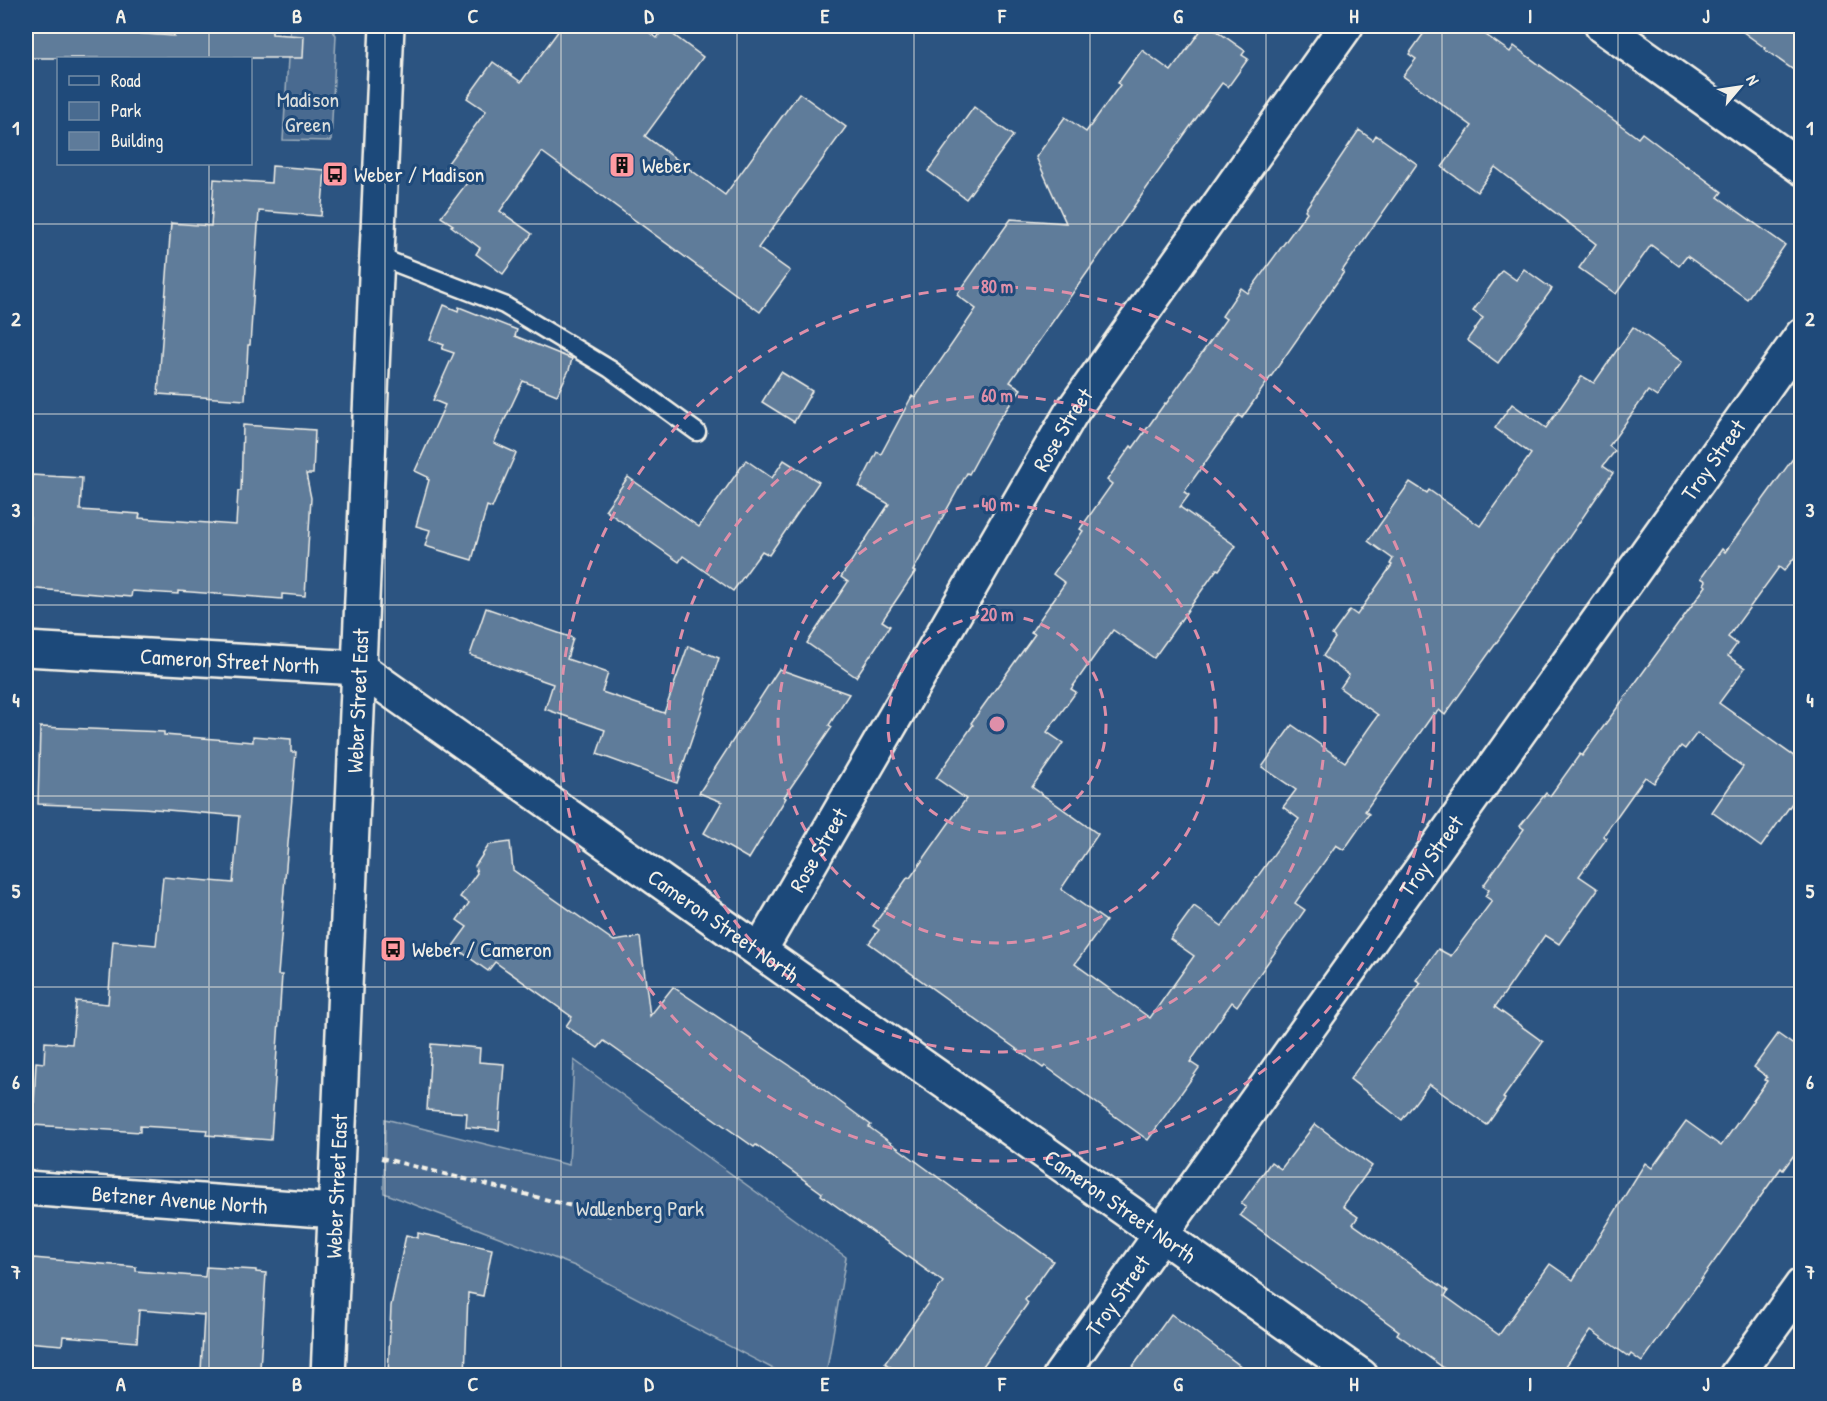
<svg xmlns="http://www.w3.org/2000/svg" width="1827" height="1401" viewBox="0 0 1827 1401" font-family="'Patrick Hand',sans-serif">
	<rect width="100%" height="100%" fill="#2c5481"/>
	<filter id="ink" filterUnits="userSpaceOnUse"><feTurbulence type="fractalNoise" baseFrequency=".0167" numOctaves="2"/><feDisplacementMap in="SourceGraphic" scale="12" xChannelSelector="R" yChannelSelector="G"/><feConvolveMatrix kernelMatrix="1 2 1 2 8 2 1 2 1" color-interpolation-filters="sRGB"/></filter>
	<g filter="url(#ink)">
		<!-- green -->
		<g fill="#496b90" stroke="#9eaebc" stroke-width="1.5">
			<polygon points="290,26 328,26 336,35 331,141 283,140"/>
			<polygon points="574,1060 846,1257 826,1375 785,1375 575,1266 384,1193 385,1119 569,1165"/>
		</g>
		<!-- building -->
		<g fill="#5e7b9a" stroke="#f4f1e8" stroke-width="1.5">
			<polygon points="26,26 174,36 174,26 233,31 233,27 272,30 272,34 304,36 303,58 26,58"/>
			<polygon points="562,26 640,26 657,38 664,28 703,57 645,136 725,195 799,93 846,127 758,248 790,271 760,312 542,152 500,211 532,234 503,274 476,254 480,248 451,226 453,225 441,217 467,183 445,167 486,111 467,98 493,62 521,82"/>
			<polygon points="1204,26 1210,26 1245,51 1242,55 1248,59 1228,87 1222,83 1187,131 1010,382 1021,389 998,421 969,474 967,473 913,571 915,572 882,621 890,626 856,677 807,643 848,582 841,577 889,504 859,487 877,452 881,454 912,396 915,398 976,309 957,295 1011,219 1066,223 1036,157 1065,117 1086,132 1120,85 1118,83 1142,50 1171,71"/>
			<polygon points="1429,26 1473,26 1510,52 1514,46 1638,138 1642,133 1687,167 1687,166 1722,192 1718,197 1785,245 1747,299 1687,256 1679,266 1651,245 1616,294 1579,268 1596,244 1495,167 1477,192 1442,167 1472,126 1403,76 1416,59 1409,54"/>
			<polygon points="1735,26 1802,26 1802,76 1764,49 1765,48"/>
			<polygon points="974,107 1013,136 966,199 928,171"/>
			<polygon points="1359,130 1373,140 1376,135 1417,164 1342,271 1344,272 1242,418 1239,415 1184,492 1189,495 1180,507 1236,546 1219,570 1217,569 1154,658 1113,630 1071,689 1076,692 1047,732 1063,743 1032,787 1098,834 1061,889 1106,921 1075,964 1150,1018 1194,956 1170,939 1194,906 1222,926 1299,819 1283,807 1296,790 1262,767 1292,725 1345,762 1378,715 1340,688 1349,675 1323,656 1335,638 1332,635 1350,610 1357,615 1392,565 1390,564 1393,559 1368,541 1410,482 1427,493 1429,490 1480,526 1531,454 1495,428 1512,404 1546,428 1582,376 1594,383 1633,327 1682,362 1657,397 1648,391 1609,446 1615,451 1603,466 1613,473 1514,618 1445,715 1439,710 1435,714 1434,713 1365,811 1369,814 1344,850 1336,845 1295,903 1305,910 1237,1006 1232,1002 1190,1062 1199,1068 1148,1140 1045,1066 1043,1068 869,943 879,930 873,926 908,877 910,878 966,799 936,778 973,725 971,723 1035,634 1031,632 1065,583 1053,574 1083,531 1080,529 1112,484 1107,480 1131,446 1133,448 1165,403 1166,404 1226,319 1222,316 1241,288 1248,293 1307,212 1305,210"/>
			<polygon points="272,166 325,170 321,216 259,211 250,345 248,345 245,400 158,394 171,223 211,226 214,179 271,183"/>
			<polygon points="1524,269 1552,289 1498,363 1467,340 1483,318 1473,311 1502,270 1516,280"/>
			<polygon points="444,305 458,311 459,307 517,330 515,336 572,359 569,370 557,395 523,381 494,443 516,453 492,508 487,506 472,560 425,546 430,530 416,526 429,480 427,479 428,477 415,471 445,405 433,400 454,353 442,349 444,345 430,340"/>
			<polygon points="781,372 812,391 794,422 762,402"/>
			<polygon points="243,425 315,430 313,474 306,474 311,498 305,596 282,594 282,599 178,591 178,594 132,591 131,597 26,588 32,475 82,478 80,510 140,514 139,518 236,525 238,491 241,491"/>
			<polygon points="1802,446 1802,548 1784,571 1779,567 1728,637 1737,644 1728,656 1745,668 1719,703 1802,762 1802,789 1761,847 1712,812 1743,767 1697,733 1685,749 1681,746 1654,783 1645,777 1603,836 1607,838 1579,876 1598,889 1559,944 1545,935 1495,1007 1543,1042 1503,1098 1505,1099 1487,1125 1429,1084 1402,1120 1350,1079 1421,983 1416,980 1438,949 1451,956 1492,901 1485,896 1489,890 1483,886 1524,829 1520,826 1546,793 1550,796 1580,754 1582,756 1706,586 1704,584 1706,581 1701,578 1722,549 1725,552"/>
			<polygon points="746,460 772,478 784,460 819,482 769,555 762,551 733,591 683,556 679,562 605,510 628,477 699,527"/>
			<polygon points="486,608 573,638 567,659 608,673 602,692 664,713 688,646 719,658 677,783 597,754 605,730 545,709 553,684 470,655"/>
			<polygon points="779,669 849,694 829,725 832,727 784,797 786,798 749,859 704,833 722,802 699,793"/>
			<polygon points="40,727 164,732 164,735 253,742 253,736 291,739 291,752 296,752 283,901 284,901 278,975 282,975 271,1140 206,1135 207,1130 140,1126 140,1132 33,1125 36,1062 44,1063 45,1042 72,1044 76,1001 108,1004 113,941 156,945 163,877 233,883 239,816 143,808 38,804"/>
			<polygon points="510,842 513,870 614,941 640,937 650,1016 673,987 804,1075 871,1125 869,1127 1053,1261 1025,1300 1028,1303 976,1376 903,1376 885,1363 943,1282 821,1195 822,1193 756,1145 754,1147 604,1041 598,1048 566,1026 572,1017 495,962 488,971 453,946 467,927 457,920 469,903 460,897 477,873 475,866 489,845"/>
			<polygon points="1778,1034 1802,1051 1802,1144 1783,1170 1781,1168 1642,1362 1631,1354 1629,1357 1591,1330 1559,1376 1455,1376 1397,1334 1399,1331 1240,1215 1246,1207 1241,1204 1271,1162 1281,1169 1315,1124 1372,1166 1343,1206 1358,1217 1353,1224 1448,1291 1445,1296 1499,1335 1550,1264 1573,1280 1645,1163 1652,1168 1686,1121 1721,1146 1767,1081 1765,1080 1767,1077 1754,1067"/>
			<polygon points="431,1044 480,1048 479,1062 504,1064 499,1130 466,1127 467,1113 427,1110"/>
			<polygon points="418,1233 492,1249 483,1296 468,1293 465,1376 388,1376 391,1306 406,1235 418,1238"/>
			<polygon points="33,1258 136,1267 136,1271 205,1277 206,1267 256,1270 256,1272 266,1273 260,1369 251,1368 251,1373 201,1371 204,1315 139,1310 137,1342 63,1336 62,1345 26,1342 26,1307 29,1271 32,1271"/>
			<polygon points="1171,1314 1254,1376 1126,1376"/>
		</g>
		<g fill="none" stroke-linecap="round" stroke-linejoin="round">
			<!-- lane casing -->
			<g stroke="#f4f1e8" stroke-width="21">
				<polyline id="lane" points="377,256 504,305 610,369 697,432"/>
			</g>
			<!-- street casing -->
			<g stroke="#f4f1e8" stroke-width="38">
				<g id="street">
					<path id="s1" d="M26,649l333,19 1002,708"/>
					<path id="s2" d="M760,950l311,-537 275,-387"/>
					<path id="s3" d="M26,1188l309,23"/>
					<path id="s4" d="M1060,1376l742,-1041"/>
					<polyline points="1736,1376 1802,1285"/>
				</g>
			</g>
			<!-- secondary casing -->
			<g stroke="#f4f1e8" stroke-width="38">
				<g id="secondary">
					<polyline points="1602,26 1802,168"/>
					<path id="s5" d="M328,1376l59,-1350"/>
				</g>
			</g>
			<!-- path -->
			<polyline stroke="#f4f1e8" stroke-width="4" stroke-dasharray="6 4.5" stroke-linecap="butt" points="381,1158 612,1216"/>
			<!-- lane -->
			<use href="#lane" stroke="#1f4a7a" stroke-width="16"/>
			<!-- street -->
			<use href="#street" stroke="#1f4a7a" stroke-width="33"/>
			<!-- secondary -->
			<use href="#secondary" stroke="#1f4a7a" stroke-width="33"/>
		</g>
	</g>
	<!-- grid -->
	<path fill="none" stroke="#f4f1e8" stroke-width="1.5" stroke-opacity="0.55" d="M209,26v32M385,26v1350M561,26v1350M737,26v1350M914,26v1350M1090,26v1350M1266,26v1350M1442,26v1350M1618,26v1350M209,164v1212M26,224h1776M26,414h1776M26,605h1776M26,796h1776M26,987h1776M26,1177h1776"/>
	<!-- distance rings -->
	<g fill="none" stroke="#de8fa9" stroke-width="3" stroke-dasharray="10 8">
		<circle cx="997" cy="724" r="109"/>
		<circle cx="997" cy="724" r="219"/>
		<circle cx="997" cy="724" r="328"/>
		<circle cx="997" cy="724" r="437"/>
	</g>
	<!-- icons -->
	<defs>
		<g id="building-square" transform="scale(1.35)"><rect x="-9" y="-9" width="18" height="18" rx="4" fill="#ff9aa2" stroke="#1f4a7a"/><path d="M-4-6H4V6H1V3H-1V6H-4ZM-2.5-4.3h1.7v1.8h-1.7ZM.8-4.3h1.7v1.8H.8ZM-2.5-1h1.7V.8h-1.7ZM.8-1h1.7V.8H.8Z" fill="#111"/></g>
		<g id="bus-square" transform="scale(1.35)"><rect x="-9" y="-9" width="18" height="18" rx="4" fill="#ff9aa2" stroke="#1f4a7a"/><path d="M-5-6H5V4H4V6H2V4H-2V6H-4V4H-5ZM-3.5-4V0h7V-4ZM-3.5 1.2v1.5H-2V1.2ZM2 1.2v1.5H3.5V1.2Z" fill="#111"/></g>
	</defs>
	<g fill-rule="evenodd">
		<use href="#building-square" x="622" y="165"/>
		<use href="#bus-square" x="335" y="174"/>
		<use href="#bus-square" x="393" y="949"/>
	</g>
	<g text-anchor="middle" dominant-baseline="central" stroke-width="6" stroke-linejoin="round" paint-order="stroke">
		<!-- park labels -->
		<g font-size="22" fill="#dadddb" stroke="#1f4a7a">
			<text x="308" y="99">Madison<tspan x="308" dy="25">Green</tspan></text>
			<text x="640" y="1208">Wallenberg Park</text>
		</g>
		<!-- poi labels -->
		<g font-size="22" fill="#f4f1e8" stroke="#1f4a7a" text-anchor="start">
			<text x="642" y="165">Weber</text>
			<text x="354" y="174">Weber / Madison</text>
			<text x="412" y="949">Weber / Cameron</text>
		</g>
		<!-- street labels -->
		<g font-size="22" fill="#f4f1e8" stroke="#1f4a7a">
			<text stroke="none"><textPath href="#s2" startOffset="602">Rose Street</textPath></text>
			<text stroke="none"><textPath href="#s4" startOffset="1125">Troy Street</textPath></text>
			<text stroke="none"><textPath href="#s1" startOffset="204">Cameron Street North</textPath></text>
			<text stroke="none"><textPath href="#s5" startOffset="676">Weber Street East</textPath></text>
			<text stroke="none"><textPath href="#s2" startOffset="116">Rose Street</textPath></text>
			<text stroke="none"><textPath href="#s4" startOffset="639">Troy Street</textPath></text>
			<text stroke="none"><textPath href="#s1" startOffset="780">Cameron Street North</textPath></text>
			<text stroke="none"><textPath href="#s5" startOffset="190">Weber Street East</textPath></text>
			<text stroke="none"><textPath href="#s3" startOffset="154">Betzner Avenue North</textPath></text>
			<text stroke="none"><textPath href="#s1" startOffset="1266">Cameron Street North</textPath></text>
			<text stroke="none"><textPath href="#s4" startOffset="99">Troy Street</textPath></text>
		</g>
	</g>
	<circle cx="997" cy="724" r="9" fill="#de8fa9" stroke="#1f4a7a" stroke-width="3"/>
	<g font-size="18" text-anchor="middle" font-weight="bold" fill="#de8fa9" stroke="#1f4a7a" stroke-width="6" stroke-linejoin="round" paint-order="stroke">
		<text x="997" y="293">80 m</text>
		<text x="997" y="402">60 m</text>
		<text x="997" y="511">40 m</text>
		<text x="997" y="621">20 m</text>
	</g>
	<!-- margin -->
	<rect width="1827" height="1401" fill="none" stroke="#1f4a7a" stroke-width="66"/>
	<!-- legend -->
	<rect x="57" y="57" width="195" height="108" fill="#1f4a7a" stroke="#748da6" stroke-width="1.5"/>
	<rect x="69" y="76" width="30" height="9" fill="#1f4a7a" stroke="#748da6" stroke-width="1.5"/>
	<text x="111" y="87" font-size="18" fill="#f4f1e8">Road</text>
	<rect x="69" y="102" width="30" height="18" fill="#496b90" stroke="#748da6" stroke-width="1.5"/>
	<text x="111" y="117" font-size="18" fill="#f4f1e8">Park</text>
	<rect x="69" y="132" width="30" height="18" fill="#5e7b9a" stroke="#748da6" stroke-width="1.5"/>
	<text x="111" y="147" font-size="18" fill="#f4f1e8">Building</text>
	<!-- north arrow -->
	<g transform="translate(1740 87) rotate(61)" stroke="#1f4a7a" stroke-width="4.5" paint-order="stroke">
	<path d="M0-4.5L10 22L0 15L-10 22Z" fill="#f4f1e8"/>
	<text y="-9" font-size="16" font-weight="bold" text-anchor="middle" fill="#f4f1e8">N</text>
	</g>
	<rect x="33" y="33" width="1761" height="1335" fill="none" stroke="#f4f1e8" stroke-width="2"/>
	<g font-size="20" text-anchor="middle" font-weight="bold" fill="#f4f1e8">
		<text x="121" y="23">A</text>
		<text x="297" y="23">B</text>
		<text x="473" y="23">C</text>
		<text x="649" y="23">D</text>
		<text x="825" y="23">E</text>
		<text x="1002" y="23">F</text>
		<text x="1178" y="23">G</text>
		<text x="1354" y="23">H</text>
		<text x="1530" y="23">I</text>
		<text x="1706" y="23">J</text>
		<text x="16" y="135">1</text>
		<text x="1810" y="135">1</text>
		<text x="16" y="326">2</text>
		<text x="1810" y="326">2</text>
		<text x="16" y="517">3</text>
		<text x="1810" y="517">3</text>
		<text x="16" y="707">4</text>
		<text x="1810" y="707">4</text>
		<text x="16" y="898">5</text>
		<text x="1810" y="898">5</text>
		<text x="16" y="1089">6</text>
		<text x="1810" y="1089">6</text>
		<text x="16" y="1279">7</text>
		<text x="1810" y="1279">7</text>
		<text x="121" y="1391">A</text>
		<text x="297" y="1391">B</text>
		<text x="473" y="1391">C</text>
		<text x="649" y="1391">D</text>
		<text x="825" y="1391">E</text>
		<text x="1002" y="1391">F</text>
		<text x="1178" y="1391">G</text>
		<text x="1354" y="1391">H</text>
		<text x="1530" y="1391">I</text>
		<text x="1706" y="1391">J</text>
	</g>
</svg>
